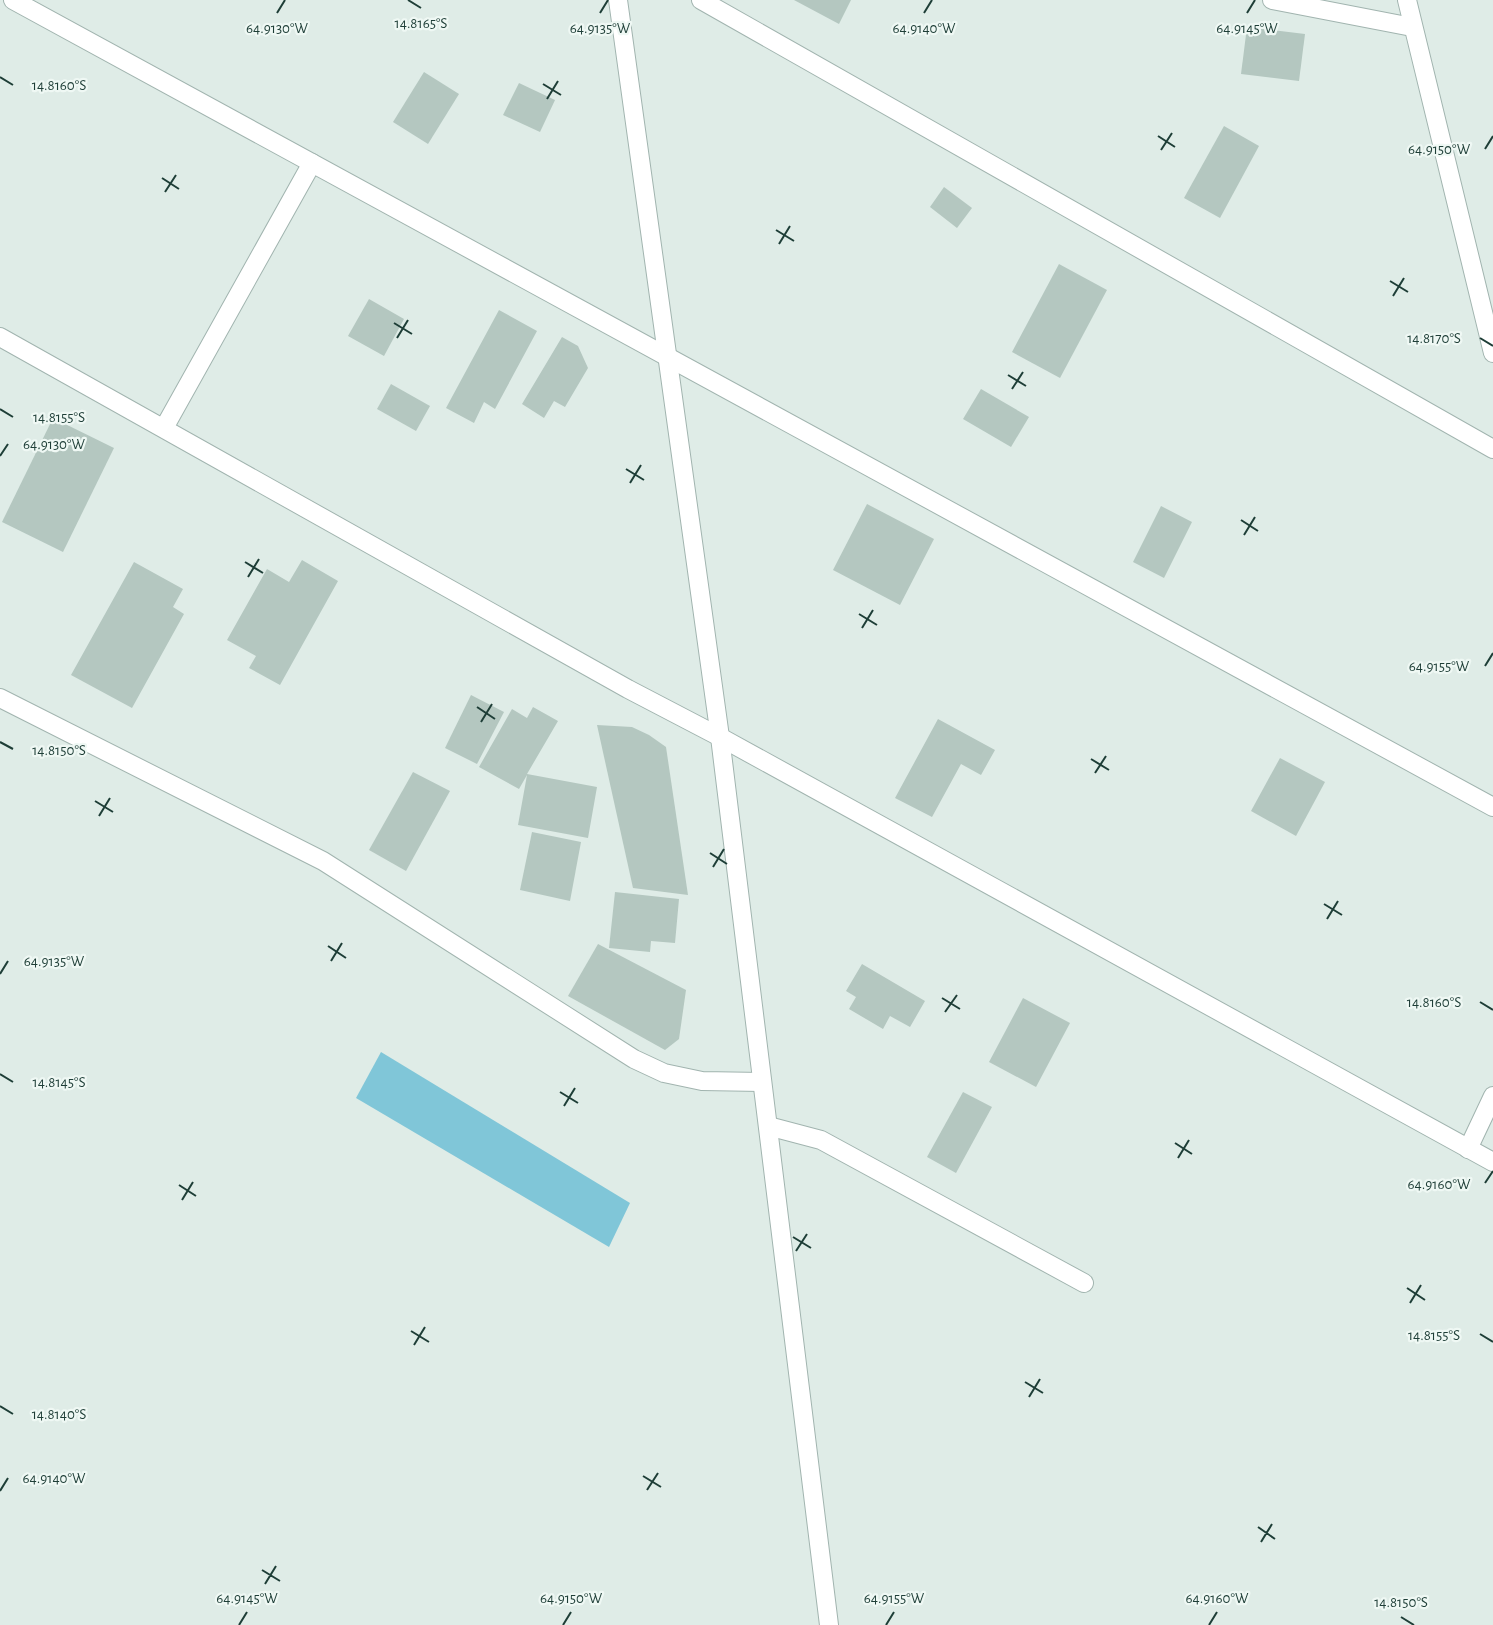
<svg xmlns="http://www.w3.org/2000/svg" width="1493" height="1625" viewBox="0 0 1493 1625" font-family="'Alegreya Sans',sans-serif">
	<rect width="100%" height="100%" fill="#dfece7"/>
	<!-- water -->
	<polygon fill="#80c6d8" points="381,1052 630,1203 609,1247 356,1098"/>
	<!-- building -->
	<g fill="#b4c7c0">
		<polygon points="794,0 851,0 839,24"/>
		<polygon points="1247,27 1305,34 1299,81 1241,74"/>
		<polygon points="424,72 459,94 428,144 393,122"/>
		<polygon points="519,83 555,100 540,132 503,115"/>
		<polygon points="1224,126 1259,146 1220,218 1184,198"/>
		<polygon points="944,187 972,208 957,228 930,207"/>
		<polygon points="1059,264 1107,290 1060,378 1012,352"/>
		<polygon points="369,299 404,319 384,356 348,336"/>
		<polygon points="499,310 537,331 495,409 484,402 474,423 446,408"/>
		<polygon points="562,337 578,346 588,368 565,407 554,401 544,418 522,404"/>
		<polygon points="391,384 430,406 416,431 377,409"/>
		<polygon points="981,389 1029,417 1011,447 963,419"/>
		<polygon points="53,418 114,448 63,552 2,522"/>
		<polygon points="867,504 934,539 900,605 833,570"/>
		<polygon points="1161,506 1192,522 1164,578 1133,562"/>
		<polygon points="302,560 338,581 280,685 249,668 256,656 227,640 267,569 289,582"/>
		<polygon points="134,562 183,589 173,607 184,614 132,708 71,675"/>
		<polygon points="471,695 504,712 477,764 445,748"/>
		<polygon points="533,707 558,721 527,774 597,787 588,838 518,825 527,775 519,789 479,767 512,709 527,718"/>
		<polygon points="938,719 995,750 981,775 961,764 932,817 895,798"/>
		<polygon points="597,725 632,727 649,735 666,747 688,895 633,888"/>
		<polygon points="1280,758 1325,782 1296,836 1251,811"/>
		<polygon points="413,772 450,791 406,871 369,850"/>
		<polygon points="532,832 581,842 570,901 520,890"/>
		<polygon points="615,892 679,899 675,943 651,941 650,952 609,948"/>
		<polygon points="598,944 686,990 679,1039 665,1050 568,996"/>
		<polygon points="862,964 925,1001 910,1027 890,1016 883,1029 849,1009 856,997 846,991"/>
		<polygon points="1023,998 1070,1023 1036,1087 989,1062"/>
		<polygon points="963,1092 992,1107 956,1173 927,1157"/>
	</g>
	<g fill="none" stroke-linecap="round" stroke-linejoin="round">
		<!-- minor casing -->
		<g stroke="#a1b4af" stroke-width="20">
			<g id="minor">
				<polyline points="13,0 1493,807"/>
				<polyline points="618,0 720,737 829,1625"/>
				<polyline points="701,0 1493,449"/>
				<polyline points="1272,0 1412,27"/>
				<polyline points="1407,0 1493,353"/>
				<polyline points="0,337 628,689 720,737 1493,1162"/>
				<polyline points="164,428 312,163"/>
				<polyline points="0,698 323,861 634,1059 664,1073 702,1081 762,1082"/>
				<polyline points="768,1126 821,1140 1084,1283"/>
				<polyline points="1468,1149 1493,1096"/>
			</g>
		</g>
		<!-- minor -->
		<use href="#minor" stroke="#fff" stroke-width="18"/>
	</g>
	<!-- ticks -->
	<path fill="none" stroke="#1e3e37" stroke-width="2" d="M408,0l13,8M277,13l8,-13M600,13l8,-13M924,13l8,-13M1247,13l8,-13M0,77l13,8M543,84l18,11M547,99l11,-18M1158,136l17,11M1485,149l8,-13M1161,150l11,-17M162,178l17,11M165,192l11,-17M776,230l18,11M779,244l11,-18M1390,281l18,11M1393,296l11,-18M394,323l18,11M397,338l11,-18M1480,338l13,8M1008,375l18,11M1012,389l11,-17M0,409l13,8M0,456l8,-12M626,469l18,11M630,483l11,-18M1241,520l17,11M1244,535l11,-18M245,562l18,11M248,577l11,-18M859,614l18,11M862,628l11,-18M1485,666l8,-13M477,707l18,12M481,722l11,-18M0,742l13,7M1091,759l18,11M1095,773l11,-17M95,801l18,11M99,816l11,-18M710,853l17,11M713,867l11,-18M1324,904l18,11M1327,919l11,-18M328,946l18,12M331,961l11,-18M0,974l8,-13M942,998l18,11M1480,1002l13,8M945,1012l12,-17M0,1074l13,8M560,1092l18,11M564,1106l11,-18M1175,1143l17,11M1178,1158l11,-18M1485,1183l8,-12M179,1185l17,11M182,1200l11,-18M793,1237l18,11M796,1251l11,-17M1407,1288l18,12M1410,1303l11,-18M411,1331l18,11M1480,1334l13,8M414,1345l11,-18M1025,1382l18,11M1029,1397l11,-18M0,1406l13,8M643,1476l18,11M647,1490l11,-17M0,1491l8,-13M1258,1527l17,12M1261,1542l11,-18M262,1570l18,11M265,1584l11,-18M1401,1617l13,8M239,1625l8,-13M563,1625l8,-13M886,1625l8,-13M1209,1625l8,-13"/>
	<g font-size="15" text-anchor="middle" fill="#1e3e37" stroke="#eff8f4" stroke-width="4.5" stroke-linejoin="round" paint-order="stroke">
		<text x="421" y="28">14.8165°S</text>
		<text x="277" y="33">64.9130°W</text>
		<text x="600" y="33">64.9135°W</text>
		<text x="924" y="33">64.9140°W</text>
		<text x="1247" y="33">64.9145°W</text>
		<text x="59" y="90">14.8160°S</text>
		<text x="1439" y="154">64.9150°W</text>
		<text x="1434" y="343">14.8170°S</text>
		<text x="59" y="422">14.8155°S</text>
		<text x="54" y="449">64.9130°W</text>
		<text x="1439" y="671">64.9155°W</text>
		<text x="59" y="755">14.8150°S</text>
		<text x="54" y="966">64.9135°W</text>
		<text x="1434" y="1007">14.8160°S</text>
		<text x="59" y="1087">14.8145°S</text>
		<text x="1439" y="1189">64.9160°W</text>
		<text x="1434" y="1340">14.8155°S</text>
		<text x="59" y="1419">14.8140°S</text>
		<text x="54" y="1483">64.9140°W</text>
		<text x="247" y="1603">64.9145°W</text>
		<text x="571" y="1603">64.9150°W</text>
		<text x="894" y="1603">64.9155°W</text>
		<text x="1217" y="1603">64.9160°W</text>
		<text x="1401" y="1607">14.8150°S</text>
	</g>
</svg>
